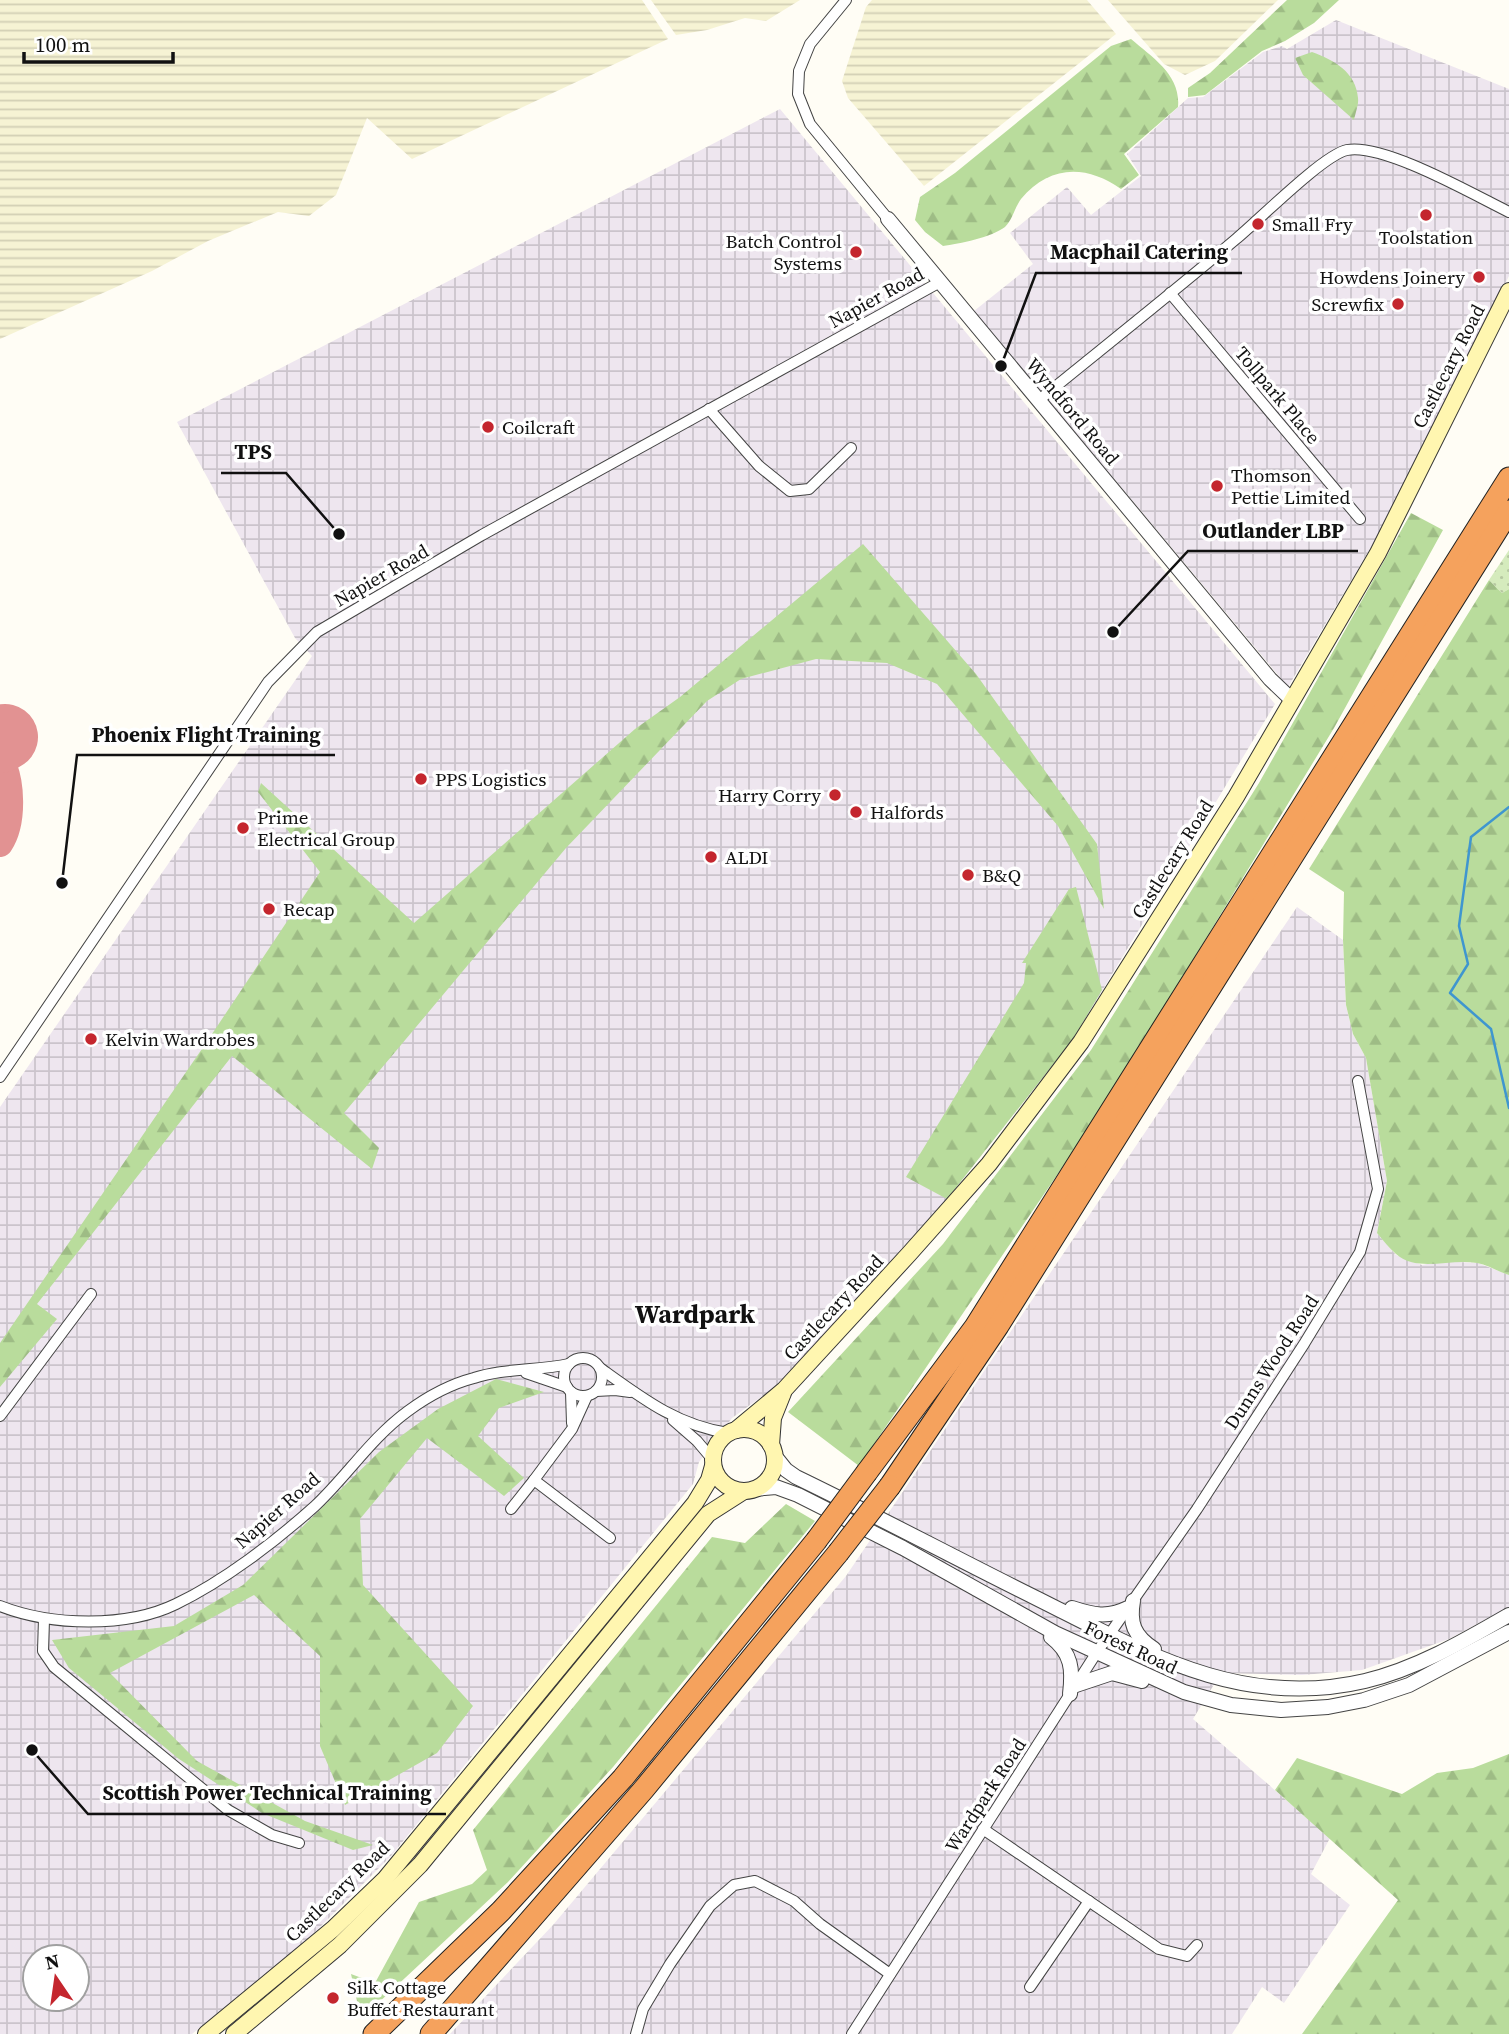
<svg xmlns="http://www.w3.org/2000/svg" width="1509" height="2034" viewBox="0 0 1509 2034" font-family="'Source Serif 4',serif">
	<defs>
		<pattern id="industrial-grid" width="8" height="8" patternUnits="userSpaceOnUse" patternTransform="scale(1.75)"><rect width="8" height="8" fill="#eee6ef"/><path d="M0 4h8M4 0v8" fill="none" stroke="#cbc4cc"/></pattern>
		<pattern id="farmland-rules" width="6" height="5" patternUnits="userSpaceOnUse" patternTransform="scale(1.75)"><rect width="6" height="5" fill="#f6f3d4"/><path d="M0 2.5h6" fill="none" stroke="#d2cfb5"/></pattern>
		<pattern id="grass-dots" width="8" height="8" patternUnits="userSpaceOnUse" patternTransform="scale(1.75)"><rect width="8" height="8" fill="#d5ebbd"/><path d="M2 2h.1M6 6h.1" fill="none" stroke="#b6c8a1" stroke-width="1.8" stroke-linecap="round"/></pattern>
		<pattern id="forest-firs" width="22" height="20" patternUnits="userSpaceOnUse" patternTransform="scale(1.75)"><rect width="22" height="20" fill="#b9dc9c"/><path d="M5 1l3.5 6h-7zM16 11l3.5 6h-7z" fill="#9ebc85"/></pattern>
	</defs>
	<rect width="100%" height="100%" fill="#fffdf5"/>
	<!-- industrial -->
	<g fill="url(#industrial-grid)" fill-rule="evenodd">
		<polygon points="1336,20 1509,89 1509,276 1374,542 1288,687 974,311 1033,264 1010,233 1067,187 1091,215 1141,176 1127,154 1188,98 1203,97 1263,52 1282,46 1287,49"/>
		<path d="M780,109l495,595 -202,335 -126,160 -169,186 -46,33 -33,44 -6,22 -302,372 -86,86 -113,92h-192v-927l312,-451 -17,-18 -118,-216zM35,1957h42v42h-42z"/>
		<polygon points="1297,907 1343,940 1346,1005 1353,1034 1366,1058 1387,1181 1377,1233 1396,1255 1422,1265 1441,1261 1478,1263 1509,1275 1509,1607 1449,1639 1362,1670 1302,1675 1221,1673 1193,1719 1330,1838 1311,1874 1350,1905 1284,2003 1262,1987 1232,2034 450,2034 553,1925 846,1576"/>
	</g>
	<!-- farmland -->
	<g fill="url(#farmland-rules)">
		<polygon points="0,0 642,0 668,39 412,159 367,118 336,195 309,216 278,212 208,241 152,271 0,339"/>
		<polygon points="651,0 800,0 766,21 745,18 707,30 676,35"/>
		<polygon points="872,0 1087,0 1116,34 924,186 848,98 842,81 866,7"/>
		<polygon points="1108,0 1278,0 1215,61 1185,75 1164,64"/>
	</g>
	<!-- grass -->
	<polygon fill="url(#grass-dots)" points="1509,550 1509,589 1502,593 1489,580"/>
	<!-- forest -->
	<g fill="url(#forest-firs)">
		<polygon points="1287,0 1339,0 1314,23 1285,41 1262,51 1205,95 1188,97 1188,88 1210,73"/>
		<path d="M1131,39c22,19 50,36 47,68l-54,47 15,21 -18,14c-35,-25 -72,-24 -100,10 -6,8 -9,22 -16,28 -13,10 -46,17 -62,19l-18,-14 -10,-12 5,-23 35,-24 156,-127z"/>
		<path d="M1312,52c22,8 44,20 46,46 1,6 -3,16 -4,22l-51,-45 -8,-17z"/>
		<polygon points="1411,513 1443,530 1334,728 1104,1106 859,1466 788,1412 943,1244 1091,1050 1259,783"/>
		<polygon points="863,544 976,674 1097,844 1104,909 1058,826 937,684 887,663 816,659 741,679 707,701 566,848 344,1113 379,1148 372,1169 232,1056 37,1304 57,1319 0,1387 0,1343 206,1043 320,872 258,792 261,783 414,923 635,729 680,697"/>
		<path d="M1489,580l13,13 7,-4v686c-10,-3 -21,-10 -32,-12 -27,-5 -59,10 -81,-9 -7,-6 -13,-14 -19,-21l10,-52 -21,-123 -13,-24 -7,-29 -3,-65 1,-48 -35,-23z"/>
		<polygon points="1076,887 1102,990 1073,1039 947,1199 906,1177 1024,983 1026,963 1022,963 1069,889"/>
		<polygon points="496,1379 544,1392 499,1408 478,1436 524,1478 504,1496 427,1438 360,1519 363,1585 473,1706 437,1753 345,1805 320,1746 320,1656 254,1595 110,1673 197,1761 305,1821 373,1845 353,1850 262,1813 179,1759 69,1668 52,1640 174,1626 243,1585 379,1452 438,1409"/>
		<polygon points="786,1504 815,1521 613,1767 508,1882 361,2019 351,1974 375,1983 419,1902 472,1884 487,1870 473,1830 712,1537 745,1543"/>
		<polygon points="1509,1754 1509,2034 1302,2034 1398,1900 1275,1790 1297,1758 1402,1794 1437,1773 1473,1768"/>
	</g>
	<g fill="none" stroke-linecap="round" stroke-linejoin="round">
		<!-- stream -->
		<polyline stroke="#3f96cf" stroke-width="2.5" points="1509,807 1471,837 1459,926 1468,964 1450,993 1491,1029 1509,1108"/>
		<!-- taxiway -->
		<path stroke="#e29292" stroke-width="26" d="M0,758c13,22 14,65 0,86"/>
		<!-- runway -->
		<polyline stroke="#e29292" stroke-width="66" points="0,740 5,737"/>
		<!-- minor casing -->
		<g stroke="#444" stroke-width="12">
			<g id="minor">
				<polyline points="846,0 810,44 799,71 798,94 810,124 888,219"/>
				<polyline points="1170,293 1360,519"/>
				<path d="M1039,400c65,-53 132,-106 197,-161 22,-18 87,-84 111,-89 37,-7 127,45 162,62"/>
				<polyline points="709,409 759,466 790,491 809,489 851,448"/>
				<polyline points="0,1077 268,682 317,632 482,535 940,282"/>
				<circle cx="583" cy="1377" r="19"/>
				<path d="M600,1368c42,30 76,57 128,65"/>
				<polyline points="526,1373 567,1387"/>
				<polyline points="596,1391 615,1390 630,1392"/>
				<polyline points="571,1392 572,1423"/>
				<polyline points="587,1396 572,1429 534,1480 610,1538"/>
				<polyline points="0,1416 91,1294"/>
				<polyline points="673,1420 697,1441 713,1460"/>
				<polyline points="511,1509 534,1480"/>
				<path d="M0,1606c51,20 127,22 176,-2 48,-23 100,-63 139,-98 32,-30 56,-68 93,-95 19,-14 43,-27 66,-33 30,-10 63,-7 95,-14"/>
				<polyline points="44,1619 43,1651 54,1667 228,1810 272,1835 299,1843"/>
				<polyline points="983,1829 1159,1949 1187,1956 1197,1945"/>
				<polyline points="1030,1987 1089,1901"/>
				<polyline points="636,2034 643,2009 670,1964 710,1906 734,1885 755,1881 794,1901 820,1924 890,1974"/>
				<polyline points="852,2034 1097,1652 1197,1509 1304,1344 1360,1252 1378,1189 1358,1081"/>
			</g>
		</g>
		<!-- tertiary casing -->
		<g stroke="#444" stroke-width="16">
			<g id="tertiary">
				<polyline points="888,219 1270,679 1292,700"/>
				<path d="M774,1455l12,15 10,7c81,39 161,82 242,122 106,53 203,111 327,82 51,-12 99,-40 144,-66"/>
				<polyline points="755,1489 776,1487 798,1495 903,1548 1055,1633 1184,1692 1231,1705 1281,1710 1328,1707 1364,1700 1409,1685 1509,1632"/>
				<path d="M1133,1601c-4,22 1,35 21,48"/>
				<path d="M1072,1608c21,7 36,10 56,0"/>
				<path d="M1051,1637c21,16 22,33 19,57"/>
				<polyline points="1076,1685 1112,1673 1142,1681"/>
			</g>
		</g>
		<!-- secondary casing -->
		<g stroke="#333" stroke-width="18">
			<g id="secondary">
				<circle cx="744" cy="1460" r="31"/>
				<polyline points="736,1430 784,1390 909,1254 989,1164 1081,1042 1236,797 1378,553 1509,291"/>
				<polyline points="771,1445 773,1418 783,1393"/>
				<polyline points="206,2034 333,1929 385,1879 695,1503 709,1480 713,1466"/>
				<polyline points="234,2034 340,1945 420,1865 708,1514 744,1491"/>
			</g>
		</g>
		<!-- motorway casing -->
		<g stroke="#222" stroke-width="23">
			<g id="motorway">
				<polyline points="867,1472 975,1327 1509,478"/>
				<polyline points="890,1486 998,1326 1509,511"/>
				<polyline points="374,2034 501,1911 623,1778 816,1541"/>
				<polyline points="431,2034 644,1789 838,1553"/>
			</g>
		</g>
		<!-- minor -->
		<use href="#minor" stroke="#fff" stroke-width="10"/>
		<!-- tertiary -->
		<use href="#tertiary" stroke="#fff" stroke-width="14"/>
		<!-- secondary -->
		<use href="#secondary" stroke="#fff6b0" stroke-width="16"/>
		<!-- motorway -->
		<use href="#motorway" stroke="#f5a25d" stroke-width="21"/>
		<!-- motorway-bridge casing -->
		<g stroke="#222" stroke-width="23" stroke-linecap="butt">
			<g id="motorway-bridge">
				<polyline points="816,1541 867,1472"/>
				<polyline points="838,1553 890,1486"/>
			</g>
		</g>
		<!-- motorway-bridge -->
		<use href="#motorway-bridge" stroke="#f5a25d" stroke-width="21"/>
	</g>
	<!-- markers -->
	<g fill="#c4262e" stroke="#fff" stroke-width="2.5">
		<circle cx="1426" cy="215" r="7"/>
		<circle cx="1258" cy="224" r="7"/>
		<circle cx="856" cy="252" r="7"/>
		<circle cx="1479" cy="277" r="7"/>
		<circle cx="1398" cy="304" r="7"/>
		<circle cx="488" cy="427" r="7"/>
		<circle cx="1217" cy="486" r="7"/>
		<circle cx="421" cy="779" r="7"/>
		<circle cx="835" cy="795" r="7"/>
		<circle cx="856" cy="812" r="7"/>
		<circle cx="243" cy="828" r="7"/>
		<circle cx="711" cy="857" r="7"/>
		<circle cx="968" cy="875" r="7"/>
		<circle cx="269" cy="909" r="7"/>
		<circle cx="91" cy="1039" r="7"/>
		<circle cx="333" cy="1998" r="7"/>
	</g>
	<g text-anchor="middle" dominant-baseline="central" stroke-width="7" stroke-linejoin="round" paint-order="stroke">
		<!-- poi labels -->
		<g font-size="19" fill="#111" stroke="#fff" text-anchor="start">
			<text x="1272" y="224">Small Fry</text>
			<text x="1426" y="237" text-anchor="middle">Toolstation</text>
			<text x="842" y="241" text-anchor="end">Batch Control<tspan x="842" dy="22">Systems</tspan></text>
			<text x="1465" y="277" text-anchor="end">Howdens Joinery</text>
			<text x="1384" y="304" text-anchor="end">Screwfix</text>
			<text x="502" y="427">Coilcraft</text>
			<text x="1231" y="475">Thomson<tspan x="1231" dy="22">Pettie Limited</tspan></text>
			<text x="435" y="779">PPS Logistics</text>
			<text x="821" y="795" text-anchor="end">Harry Corry</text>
			<text x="870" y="812">Halfords</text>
			<text x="257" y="817">Prime<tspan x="257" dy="22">Electrical Group</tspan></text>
			<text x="725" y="857">ALDI</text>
			<text x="982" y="875">B&amp;Q</text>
			<text x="283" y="909">Recap</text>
			<text x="105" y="1039">Kelvin Wardrobes</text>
			<text x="347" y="1987">Silk Cottage<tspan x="347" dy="22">Buffet Restaurant</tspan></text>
		</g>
		<!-- street labels -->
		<g font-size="19" fill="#111" stroke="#fff">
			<text transform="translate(876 297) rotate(-29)">Napier Road</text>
			<text transform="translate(1448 366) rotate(-63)">Castlecary Road</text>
			<text transform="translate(1278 395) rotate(50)">Tollpark Place</text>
			<text transform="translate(1073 411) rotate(50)">Wyndford Road</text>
			<text transform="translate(381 575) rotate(-30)">Napier Road</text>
			<text transform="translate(1172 859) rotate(-58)">Castlecary Road</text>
			<text transform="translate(833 1307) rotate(-47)">Castlecary Road</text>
			<text transform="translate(1271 1362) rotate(-57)">Dunns Wood Road</text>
			<text transform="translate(277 1510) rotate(-41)">Napier Road</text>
			<text transform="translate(1131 1647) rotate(25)">Forest Road</text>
			<text transform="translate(985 1795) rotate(-57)">Wardpark Road</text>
			<text transform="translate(337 1891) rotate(-44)">Castlecary Road</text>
		</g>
		<!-- district labels -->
		<g font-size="26" font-weight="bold" fill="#111" stroke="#fff">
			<text x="695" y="1314">Wardpark</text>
		</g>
	</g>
	<!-- callouts -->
	<path fill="none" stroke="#111" stroke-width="2.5" d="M1001 366L1036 273H1242M339 534L286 473H221M1113 632L1188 551H1358M62 883L77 755H335M32 1750L88 1814H446"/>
	<g fill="#111" stroke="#fff" stroke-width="2.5">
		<circle cx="1001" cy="366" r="7"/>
		<circle cx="339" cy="534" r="7"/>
		<circle cx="1113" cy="632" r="7"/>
		<circle cx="62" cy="883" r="7"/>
		<circle cx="32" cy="1750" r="7"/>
	</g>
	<g font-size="21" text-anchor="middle" font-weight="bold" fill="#111" stroke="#fff" stroke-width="7" stroke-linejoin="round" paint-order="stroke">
		<text x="1139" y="259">Macphail Catering</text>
		<text x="253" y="459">TPS</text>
		<text x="1273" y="538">Outlander LBP</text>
		<text x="206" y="742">Phoenix Flight Training</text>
		<text x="267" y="1800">Scottish Power Technical Training</text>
	</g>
	<!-- north arrow -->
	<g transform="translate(56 1978) rotate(347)"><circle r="33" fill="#ffffff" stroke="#a0a0a0" stroke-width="2"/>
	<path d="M0-5L12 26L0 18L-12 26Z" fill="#c4262e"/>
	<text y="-10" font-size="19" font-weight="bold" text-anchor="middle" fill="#111111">N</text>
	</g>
	<!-- scale -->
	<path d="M24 52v10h149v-10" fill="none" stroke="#111111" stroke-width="3.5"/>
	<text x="35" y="52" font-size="21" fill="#111111" stroke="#ffffff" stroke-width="5" paint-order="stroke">100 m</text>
</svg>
